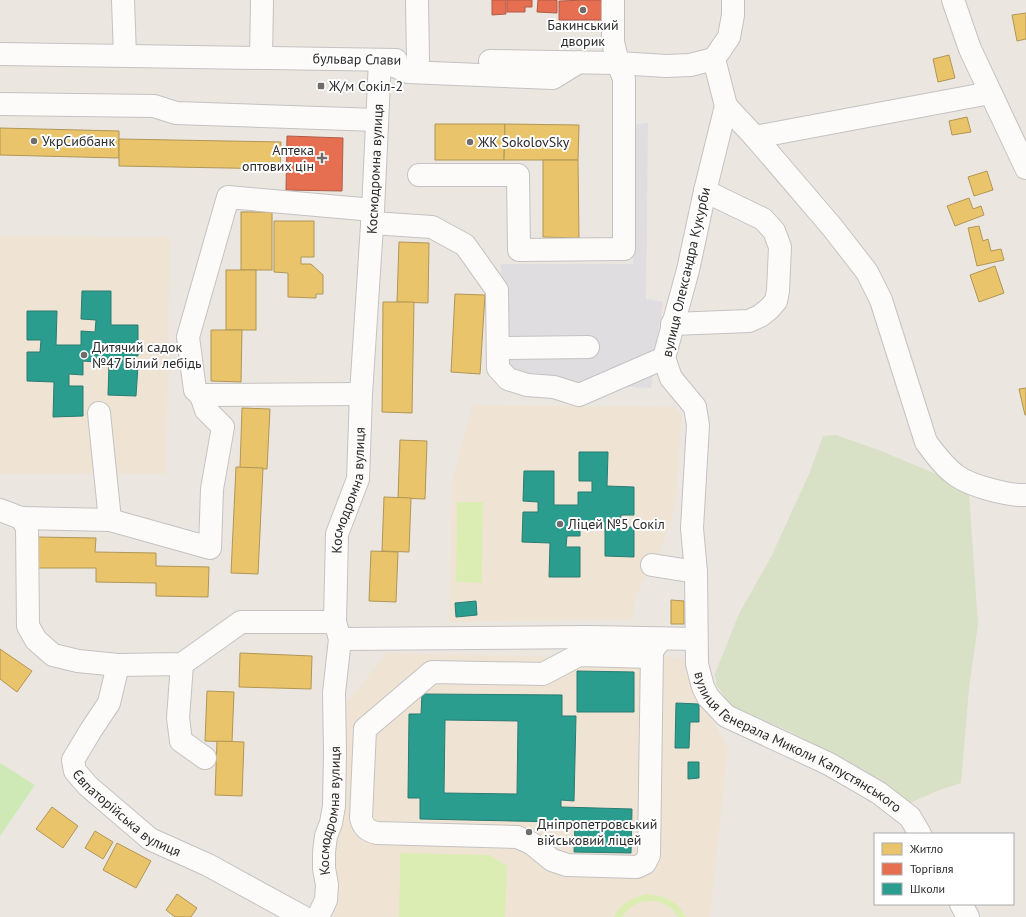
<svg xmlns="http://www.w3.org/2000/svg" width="1026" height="917" viewBox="0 0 1026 917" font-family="'PT Sans',sans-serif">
	<rect width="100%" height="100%" fill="#ebe6e0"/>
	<!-- industrial -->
	<polygon fill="#e0dde0" points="648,123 646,299 663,302 651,388 500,380 501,264 633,264 632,125"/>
	<!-- education -->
	<g fill="#efe4d4">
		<polygon points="0,236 170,237 166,474 0,474"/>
		<polygon points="473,405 676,407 681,416 676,503 663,545 636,595 633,616 630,620 449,622 452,480"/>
		<polygon points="387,653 559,657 659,655 685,660 686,673 728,748 710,917 334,917 343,707"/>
	</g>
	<!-- green -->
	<polygon fill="#cee9b6" points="0,763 35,785 0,836"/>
	<!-- cemetery -->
	<polygon fill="#d8e0c6" points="836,435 881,451 960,484 969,495 978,624 969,688 961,783 939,790 910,803 852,765 789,731 732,707 717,686 715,674 739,614 772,555 810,472 823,436"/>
	<!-- pitch -->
	<g fill="#dcedb3">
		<polygon points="457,502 483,502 482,583 456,582"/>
		<polygon points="400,853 489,855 507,866 505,917 399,917"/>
		<path d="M647,894c18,2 30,6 39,23h-8c-7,-14 -28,-20 -42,-13 -6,3 -10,8 -14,13h-8c6,-14 19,-20 33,-23z"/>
	</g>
	<!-- homes -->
	<g fill="#e9c46a" stroke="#b09657">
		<polygon points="1026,13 1026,39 1017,41 1012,15"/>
		<polygon points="949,55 955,78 938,82 933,59"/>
		<polygon points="967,117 971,132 952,135 949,121"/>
		<polygon points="435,124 505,124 504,160 435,160"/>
		<polygon points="505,124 579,125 578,160 504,160"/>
		<polygon points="0,128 119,131 119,158 0,155"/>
		<polygon points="119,139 281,142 280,169 119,166"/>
		<polygon points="543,160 578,160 579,238 543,237"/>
		<polygon points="987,171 993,190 974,196 968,177"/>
		<polygon points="969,198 973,209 981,206 984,215 955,226 947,206"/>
		<rect x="241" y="212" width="31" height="58"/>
		<polygon points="274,221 314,221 314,257 301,257 301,264 311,264 323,275 323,294 316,294 316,298 288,297 288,273 274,272"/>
		<polygon points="979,226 983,241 988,239 991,251 1001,249 1004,260 977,266 968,228"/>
		<polygon points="399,242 429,243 428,303 397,302"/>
		<polygon points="995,266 1004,293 979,302 970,275"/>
		<rect x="226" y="270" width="30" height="60"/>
		<polygon points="455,294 485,295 480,374 451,372"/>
		<polygon points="383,302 414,302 412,413 382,412"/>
		<polygon points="211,330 242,330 241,382 211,381"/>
		<polygon points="1026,388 1026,415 1025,415 1019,389"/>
		<polygon points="242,408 270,409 267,469 240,468"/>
		<polygon points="400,440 427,441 425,499 398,498"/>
		<polygon points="236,467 263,468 258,574 231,573"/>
		<polygon points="384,497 411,498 409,552 382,551"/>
		<polygon points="37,537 96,538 95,552 156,553 156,566 209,567 208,597 156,596 156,583 96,582 96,568 36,568"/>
		<polygon points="371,551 398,552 396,602 369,601"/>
		<polygon points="671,600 684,601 684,624 671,624"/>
		<polygon points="0,649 32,671 17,692 0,679"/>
		<polygon points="240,653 312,656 311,689 239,687"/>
		<polygon points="207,691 234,692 232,742 205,741"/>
		<polygon points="217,741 244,742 242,796 215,795"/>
		<polygon points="52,807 78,826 63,848 36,829"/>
		<polygon points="95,831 113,842 103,859 85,848"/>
		<polygon points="117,843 151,861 136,888 103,870"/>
		<polygon points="177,894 197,908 191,917 175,917 166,910"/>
	</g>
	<!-- shops -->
	<g fill="#e76f51" stroke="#af5b46">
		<polygon points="492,0 506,0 506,14 492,15"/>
		<polygon points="507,0 532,0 532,7 525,7 525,12 507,12"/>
		<polygon points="538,0 557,0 557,13 537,12"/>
		<polygon points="587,0 606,0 606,20 559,20 559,1"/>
		<polygon points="287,136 343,138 342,191 286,190"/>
	</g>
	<!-- schools -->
	<g fill="#2a9d8f" stroke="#2b7b71" fill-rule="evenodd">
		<polygon points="82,291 111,291 111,325 138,325 138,356 125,356 124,366 138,366 136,396 108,395 109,363 83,361 83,375 69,374 69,386 83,386 83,416 53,417 54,382 27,381 27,352 40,352 41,340 27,340 27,311 57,311 56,345 81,345 81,331 95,332 96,320 81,319"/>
		<polygon points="579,452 608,452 607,486 634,487 634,515 621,515 621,527 634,527 634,557 605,556 605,522 580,521 580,536 567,536 566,547 580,547 580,577 549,577 550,543 522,542 523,512 538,512 538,502 523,501 524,471 554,471 554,505 578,505 578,492 592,492 592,481 579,481"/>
		<polygon points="476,601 477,615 456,617 455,603"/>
		<polygon points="577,671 634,672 634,712 577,712"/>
		<path d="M422,694l140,1v21h14l-2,85 -13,-1v7l71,2 -1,44 -57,-1 1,-31 -15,-1v2l-140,-3v-21h-12l1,-84h12zM445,720l73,1 -1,73 -73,-1z"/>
		<polygon points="676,703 699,704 699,722 690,722 689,748 675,748"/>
		<polygon points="688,762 699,762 699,778 688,779"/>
	</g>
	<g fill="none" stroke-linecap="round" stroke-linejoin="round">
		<!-- minor casing -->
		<g stroke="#c4c2c2" stroke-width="24">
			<g id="minor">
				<polyline points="123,0 125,55"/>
				<polyline points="417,0 418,60"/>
				<path id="s1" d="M733,0v15l-4,22 -15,22 12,47 -21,85 -17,79 -24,88 7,20 24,29 3,18 -6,103 4,44 1,92 6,23 5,10 18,19 103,48 50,29 31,24 10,17"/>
				<polyline points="953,0 970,49 1026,168"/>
				<polyline points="0,54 396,60"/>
				<polyline points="261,58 262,0"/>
				<polyline points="490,61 618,63 666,66 690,65 714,59"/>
				<polyline points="0,104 154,106 176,113 377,120"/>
				<path d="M726,106l29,31 77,90 35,45 14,28 45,142c9,12 18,25 31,34 14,10 52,20 69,19"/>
				<polyline points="755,137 990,93"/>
				<polyline points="419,175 518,175 519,250 624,249 624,79 618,63 613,42 613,0"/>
				<polyline points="372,223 432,227 465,245 497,290 498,368 508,379 527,385 554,387 579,395 664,358"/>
				<polyline points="672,324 749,321 760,316 769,309 776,301 778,291 780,247 774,231 763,219 705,191"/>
				<polyline points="498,348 588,347"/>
				<polyline points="361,394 201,395 195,390 188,337 228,197 373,210"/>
				<polyline points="99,413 110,520"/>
				<path id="s2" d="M0,510l21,8 6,9 1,99 8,14 17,15 25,6 40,4 -9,38 -18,27 -18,30 2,11 13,15 62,53 58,26 95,52"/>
				<polyline points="21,518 110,520 210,548 212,489 223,427 206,410 201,395"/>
				<polyline points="652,565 696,572"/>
				<polyline points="340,639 589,637 696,639"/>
				<path d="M652,657l-73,-2 -36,19 -111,-2 -67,57 -4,89c2,9 6,13 16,15l140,4 14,6 21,17 15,5 70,2 8,-4 4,-8 3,-204 9,-12"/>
				<polyline points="182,664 178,718 181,741 205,758"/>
				<polyline points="118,665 182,664 241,622 335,622"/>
				<polyline points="961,904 968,917"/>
				<path id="s3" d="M318,917l8,-17 1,-15 -3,-17v-16l2,-16 5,-13 3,-17 1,-54 -1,-59 6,-54 -5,-17 2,-88 21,-55 3,-85 12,-184 7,-150 28,12 145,6 26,-16"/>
			</g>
		</g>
		<!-- minor -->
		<use href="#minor" stroke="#fcfbfa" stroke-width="22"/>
	</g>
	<!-- markers -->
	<g fill="#6f6d6b" stroke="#fff" stroke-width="1.5">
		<circle cx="583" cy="10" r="4"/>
		<rect x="317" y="82" width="8" height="8" rx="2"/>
		<circle cx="34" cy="141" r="4"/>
		<circle cx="470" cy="142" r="4"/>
		<path d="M320 152h4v4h4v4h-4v4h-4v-4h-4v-4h4z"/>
		<circle cx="84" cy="355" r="4"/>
		<circle cx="560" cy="524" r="4"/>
		<circle cx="529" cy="832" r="4"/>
	</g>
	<g text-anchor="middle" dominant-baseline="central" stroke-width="4" stroke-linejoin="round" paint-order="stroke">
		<!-- poi labels -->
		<g font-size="14" fill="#2c2c2c" stroke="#fff" text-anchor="start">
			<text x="583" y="25" text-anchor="middle">Бакинський<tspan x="583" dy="16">дворик</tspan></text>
			<text x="329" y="86">Ж/м Сокіл-2</text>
			<text x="42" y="141">УкрСиббанк</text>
			<text x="478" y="142">ЖК SokolovSky</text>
			<text x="314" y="150" text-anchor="end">Аптека<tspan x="314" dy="16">оптових цін</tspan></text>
			<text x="92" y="347">Дитячий садок<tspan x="92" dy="16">№47 Білий лебідь</tspan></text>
			<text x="568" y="524">Ліцей №5 Сокіл</text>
			<text x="537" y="824">Дніпропетровський<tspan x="537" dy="16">військовий ліцей</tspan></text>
		</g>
		<!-- street labels -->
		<g font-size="14" fill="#2c2c2c" stroke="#fff">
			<text transform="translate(357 59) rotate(1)">бульвар Слави</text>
			<text stroke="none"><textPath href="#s3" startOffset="757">Космодромна вулиця</textPath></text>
			<text transform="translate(686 272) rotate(-77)">вулиця Олександра Кукурби</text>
			<text stroke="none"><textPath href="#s3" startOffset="433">Космодромна вулиця</textPath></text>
			<text stroke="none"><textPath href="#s1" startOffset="822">вулиця Генерала Миколи Капустянського</textPath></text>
			<text stroke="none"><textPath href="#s2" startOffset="422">Євпаторійська вулиця</textPath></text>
			<text stroke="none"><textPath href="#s3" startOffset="109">Космодромна вулиця</textPath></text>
		</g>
	</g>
	<!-- legend -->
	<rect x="874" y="833" width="140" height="72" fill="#ffffff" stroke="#ababab"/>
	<rect x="882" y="843" width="20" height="12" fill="#e9c46a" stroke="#ababab"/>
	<text x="910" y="853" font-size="12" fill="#2c2c2c">Житло</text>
	<rect x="882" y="863" width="20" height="12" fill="#e76f51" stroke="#ababab"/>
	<text x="910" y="873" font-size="12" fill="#2c2c2c">Торгівля</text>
	<rect x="882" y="883" width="20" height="12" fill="#2a9d8f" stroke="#ababab"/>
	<text x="910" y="893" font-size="12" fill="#2c2c2c">Школи</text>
</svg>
